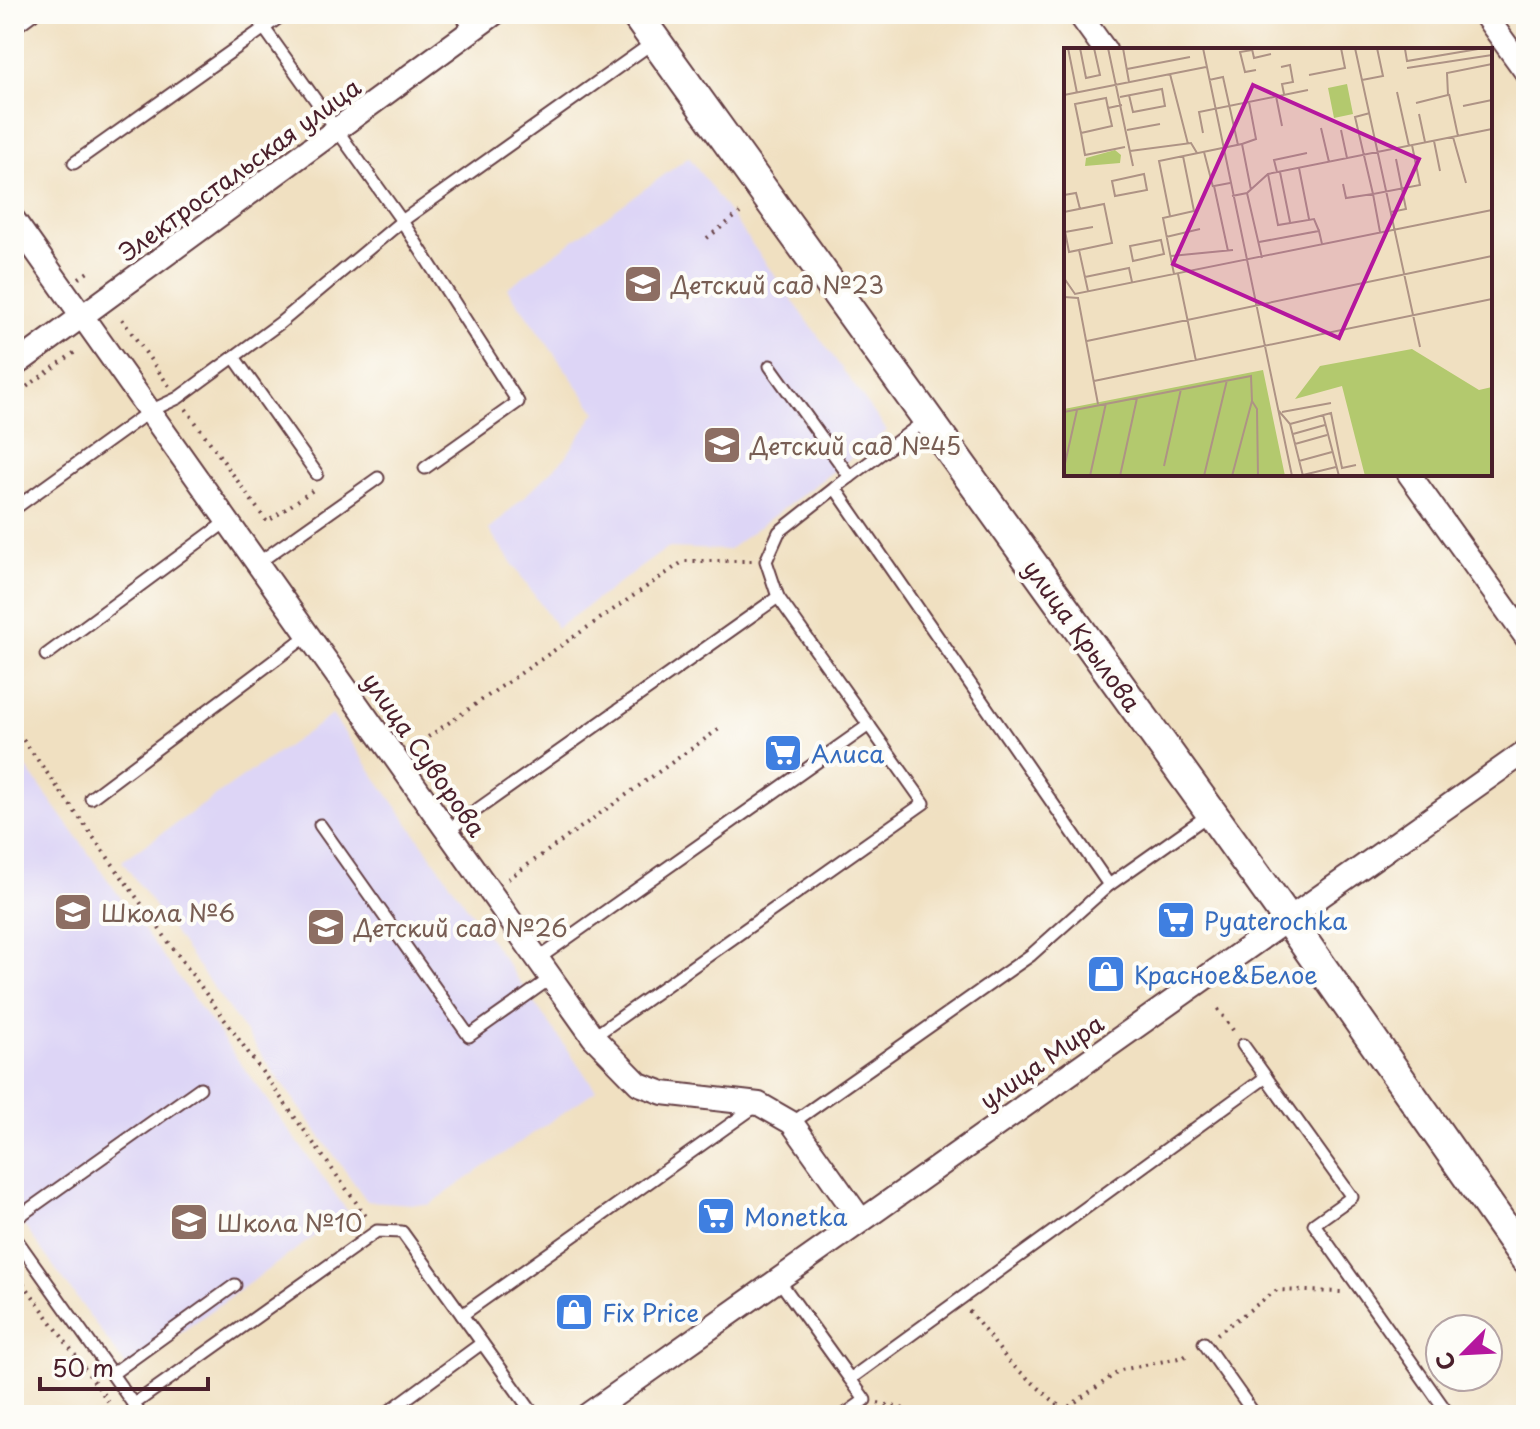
<svg xmlns="http://www.w3.org/2000/svg" width="1540" height="1429" viewBox="0 0 1540 1429" font-family="'Playpen Sans',sans-serif">
	<rect width="100%" height="100%" fill="#fdfcf7"/>
	<filter id="ink" filterUnits="userSpaceOnUse"><feTurbulence type="fractalNoise" baseFrequency=".0125" numOctaves="2"/><feDisplacementMap in="SourceGraphic" scale="16" xChannelSelector="R" yChannelSelector="G"/><feConvolveMatrix kernelMatrix="1 2 1 2 8 2 1 2 1" color-interpolation-filters="sRGB"/></filter>
	<filter id="wash" filterUnits="userSpaceOnUse"><feTurbulence type="fractalNoise" baseFrequency=".006" numOctaves="4" result="noise"/><feDisplacementMap in="SourceGraphic" scale="32" xChannelSelector="R" yChannelSelector="G"/><feGaussianBlur stdDeviation="1.8" result="paint"/><feColorMatrix in="noise" values="0 0 0 0 0 0 0 0 0 0 0 0 0 0 0 0 0 1.4 0 .05"/><feComposite in="paint" operator="in"/></filter>
	<g filter="url(#wash)">
		<rect width="100%" height="100%" fill="#f0e0c1"/>
		<!-- built -->
		<g fill="#ddd5f6">
			<polygon points="689,157 887,431 728,550 667,548 557,628 489,530 565,458 596,412 507,288"/>
			<polygon points="332,715 596,1090 429,1205 367,1201 122,861"/>
			<polygon points="14,750 348,1212 129,1370 14,1212"/>
		</g>
	</g>
	<g filter="url(#ink)">
		<g fill="none" stroke-linecap="round" stroke-linejoin="round">
			<!-- lane casing -->
			<g stroke="#633c42" stroke-width="15">
				<g id="lane">
					<polyline points="254,14 402,221 655,41"/>
					<polyline points="460,14 472,30"/>
					<polyline points="14,28 33,14"/>
					<polyline points="74,163 284,14"/>
					<polyline points="234,357 317,474"/>
					<polyline points="770,366 850,477"/>
					<polyline points="926,420 835,488 1109,885"/>
					<polyline points="14,509 150,411 178,398 280,323 402,221 518,402 425,468"/>
					<polyline points="258,563 378,478"/>
					<polyline points="46,655 227,521"/>
					<polyline points="91,798 308,635"/>
					<polyline points="320,825 469,1036 551,978"/>
					<polyline points="447,831 778,597"/>
					<polyline points="538,959 869,725"/>
					<polyline points="593,1037 924,803 778,597 766,561 779,532 835,488"/>
					<polyline points="1243,1045 1352,1197 1314,1224 1449,1415"/>
					<polyline points="792,1123 1031,955 1109,885 1211,813"/>
					<polyline points="14,1220 200,1088"/>
					<polyline points="14,1236 141,1415"/>
					<polyline points="778,1279 850,1379 1266,1077"/>
					<polyline points="1204,1343 1255,1415"/>
					<polyline points="112,1374 235,1285"/>
					<polyline points="134,1404 377,1231 402,1232 462,1315"/>
					<polyline points="384,1415 482,1343"/>
					<polyline points="534,1415 462,1315 756,1106"/>
					<polyline points="844,1415 865,1400 850,1379"/>
				</g>
			</g>
			<!-- street casing -->
			<g stroke="#633c42" stroke-width="26">
				<g id="street">
					<polyline points="1079,14 1105,50"/>
					<polyline points="1484,14 1526,72"/>
					<polyline points="14,220 593,1037 639,1084 663,1093 759,1104 792,1123 861,1220"/>
					<polyline points="14,366 494,14"/>
					<polyline points="1409,474 1526,637"/>
					<polyline points="587,1415 1526,751"/>
				</g>
			</g>
			<!-- secondary casing -->
			<g stroke="#633c42" stroke-width="34">
				<polyline id="secondary" points="636,14 1287,918 1526,1259"/>
			</g>
			<!-- path -->
			<g stroke="#633c42" stroke-width="4" stroke-dasharray="2 6" stroke-linecap="butt">
				<polyline points="707,238 740,213"/>
				<polyline points="79,278 88,272"/>
				<polyline points="122,319 169,386"/>
				<polyline points="14,396 78,350"/>
				<polyline points="186,409 267,522 313,490"/>
				<polyline points="14,727 368,1219"/>
				<polyline points="415,746 684,561 752,561"/>
				<polyline points="508,879 719,729"/>
				<polyline points="1218,1009 1235,1033"/>
				<polyline points="14,1270 108,1401"/>
				<polyline points="969,1311 1010,1363 1064,1410 1121,1370 1184,1357 1190,1353"/>
				<polyline points="1217,1334 1277,1290 1342,1292"/>
				<polyline points="878,1403 931,1415"/>
			</g>
			<!-- lane -->
			<use href="#lane" stroke="#fff" stroke-width="11"/>
			<!-- street -->
			<use href="#street" stroke="#fff" stroke-width="22"/>
			<!-- secondary -->
			<use href="#secondary" stroke="#fff" stroke-width="30"/>
		</g>
	</g>
	<!-- icons -->
	<defs>
		<g id="school-square" transform="scale(2)"><rect x="-9" y="-9" width="18" height="18" rx="4" fill="#8d6e63" stroke="#fdfcf7"/><path d="M0-5L7-2L0 1L-7-2ZM-4 1L0 2.5L4 1V4Q0 6-4 4Z" fill="#fff"/></g>
		<g id="supermarket-square" transform="scale(2)"><rect x="-9" y="-9" width="18" height="18" rx="4" fill="#3f7fe0" stroke="#fdfcf7"/><path d="M-6-5.5h2.5l.6 2H6L4.5 2H-2.5L-4.4-4H-6ZM-1.5 3.2a1.3 1.3 0 1 0 .1 0ZM3 3.2a1.3 1.3 0 1 0 .1 0Z" fill="#fff"/></g>
		<g id="shop-square" transform="scale(2)"><rect x="-9" y="-9" width="18" height="18" rx="4" fill="#3f7fe0" stroke="#fdfcf7"/><path d="M-5-2.5h2.3a2.7 3.5 0 0 1 5.4 0H5L5.5 6h-11ZM-1.5-2.5h3a1.5 2.3 0 0 0-3 0Z" fill="#fff"/></g>
	</defs>
	<g fill-rule="evenodd">
		<use href="#school-square" x="643" y="284"/>
		<use href="#school-square" x="722" y="445"/>
		<use href="#supermarket-square" x="783" y="753"/>
		<use href="#school-square" x="73" y="912"/>
		<use href="#supermarket-square" x="1176" y="920"/>
		<use href="#school-square" x="326" y="927"/>
		<use href="#shop-square" x="1106" y="974"/>
		<use href="#supermarket-square" x="716" y="1216"/>
		<use href="#school-square" x="189" y="1222"/>
		<use href="#shop-square" x="574" y="1312"/>
	</g>
	<g text-anchor="middle" dominant-baseline="central" stroke-width="8" stroke-linejoin="round" paint-order="stroke">
		<!-- street labels -->
		<g font-size="24" fill="#4a1f2b" stroke="#fdfcf7">
			<text transform="translate(239 169) rotate(-36)">Электростальская улица</text>
			<text transform="translate(1083 635) rotate(54)">улица Крылова</text>
			<text transform="translate(425 754) rotate(55)">улица Суворова</text>
			<text transform="translate(1041 1061) rotate(-35)">улица Мира</text>
		</g>
		<!-- education labels -->
		<g font-size="24" fill="#785e54" stroke="#fdfcf7" text-anchor="start">
			<text x="671" y="284">Детский сад №23</text>
			<text x="750" y="445">Детский сад №45</text>
			<text x="101" y="912">Школа №6</text>
			<text x="354" y="927">Детский сад №26</text>
			<text x="217" y="1222">Школа №10</text>
		</g>
		<!-- shop labels -->
		<g font-size="24" fill="#366cbe" stroke="#fdfcf7" text-anchor="start">
			<text x="811" y="753">Алиса</text>
			<text x="1204" y="920">Pyaterochka</text>
			<text x="1134" y="974">Красное&amp;Белое</text>
			<text x="744" y="1216">Monetka</text>
			<text x="602" y="1312">Fix Price</text>
		</g>
	</g>
	<!-- overview -->
	<g transform="translate(1064 48)">
		<rect width="428" height="428" fill="#f0e0c1"/>
		<path d="M283,36l6,30 -19,4 -6,-30zM51,102l6,5 -1,8 -35,3 1,-8zM348,301l67,41 13,-3v89h-127l-23,-90 -47,13 25,-33zM199,322l22,106h-221v-67z" fill="#b3c96e"/>
		<path fill="none" stroke="#ae9385" stroke-width="2" d="M4,0l9,45M16,0l6,30 14,-3 -6,-27M44,0l25,118M59,0l6,34M139,0l89,428M291,0l65,299M364,0l-23,1 2,12 77,-13M188,1l2,9 17,-4M188,2l-12,2 5,20 11,-2M217,19l9,-2 3,17 -11,2 2,10M343,20l85,-13M63,21l63,-12M106,26l18,70M245,27l36,-7 -4,-20M145,32l14,-3 15,68M298,32l21,-4 -6,-28M333,44l12,54M385,46l9,42M0,47l142,-28M212,48l6,30M56,49l42,-8 3,17 -32,6 -4,-17M352,55l32,-8 -1,-22 45,-9M399,58l29,-6M44,60l4,18 -31,7 -6,-29 31,-6 2,10 14,-3M355,66l6,28M257,80l8,34M63,82l33,-6M277,82l6,28M17,85l4,22 40,-8M139,85l-4,-21 109,-22M389,89l13,46M370,93l6,30M178,96l14,-5 -7,-37M66,103l61,-8 6,10M140,104l9,35M235,120l10,51M213,124l-3,-12 33,-7M216,124l10,50M80,126l3,16 -32,6 -3,-15zM204,126l10,51 36,-6 5,12M279,136l3,14 27,-4 -18,-77 15,-4M183,145l15,65M0,147l12,-2 4,16M168,148l15,-3 21,-19 224,-45M0,164l40,-8 8,39 -33,7M327,164l15,-3 -10,-50M106,168l-11,-55 83,-17 9,46M0,178l5,26 10,-2 9,41M1,184l28,-5M316,184l-7,-38 47,-9 -8,-40M102,189l34,-8M97,192l3,14 -31,7 -3,-15zM195,194l60,-11 3,13M164,203l-14,-65 16,-3M107,208l62,-6M110,226l-11,-56 31,-7 -11,-55M114,226l18,87M21,229l44,-9 3,14M0,230l11,16 417,-84M0,249l14,1 20,106M23,293l405,-85M30,333l398,-82M188,353l5,8 1,67M214,362l12,14 13,52M0,364l187,-36 1,25 -20,75M218,364l49,-9M259,367l16,61M226,376l41,-11 11,55 14,-3M229,386l32,-9M231,396l32,-9M235,413l33,-9M100,418l17,-77M0,420l13,-58M239,427l33,-8M26,428l16,-73M56,428l17,-78M140,428l23,-96"/>
		<path fill="#b5179e" fill-opacity="0.15" stroke="#b5179e" stroke-width="4" d="M189,37l166,74 -80,179 -166,-74z"/>
		<rect width="428" height="428" fill="none" stroke="#4a1f2b" stroke-width="4"/>
	</g>
	<!-- margin -->
	<rect width="1540" height="1429" fill="none" stroke="#fdfcf7" stroke-width="48"/>
	<!-- north arrow -->
	<g transform="translate(1464 1353) rotate(246)"><circle r="38" fill="#fdfcf7" stroke="#b5a4a5" stroke-width="2"/>
	<path d="M0-6L14 30L0 20L-14 30Z" fill="#b5179e"/>
	<text y="-12" font-size="22" font-weight="bold" text-anchor="middle" fill="#4a1f2b">С</text>
	</g>
	<!-- scale -->
	<path d="M40 1377v12h168v-12" fill="none" stroke="#4a1f2b" stroke-width="4"/>
	<text x="52" y="1377" font-size="24" fill="#4a1f2b" stroke="#fdfcf7" stroke-width="6" paint-order="stroke">50 m</text>
</svg>
